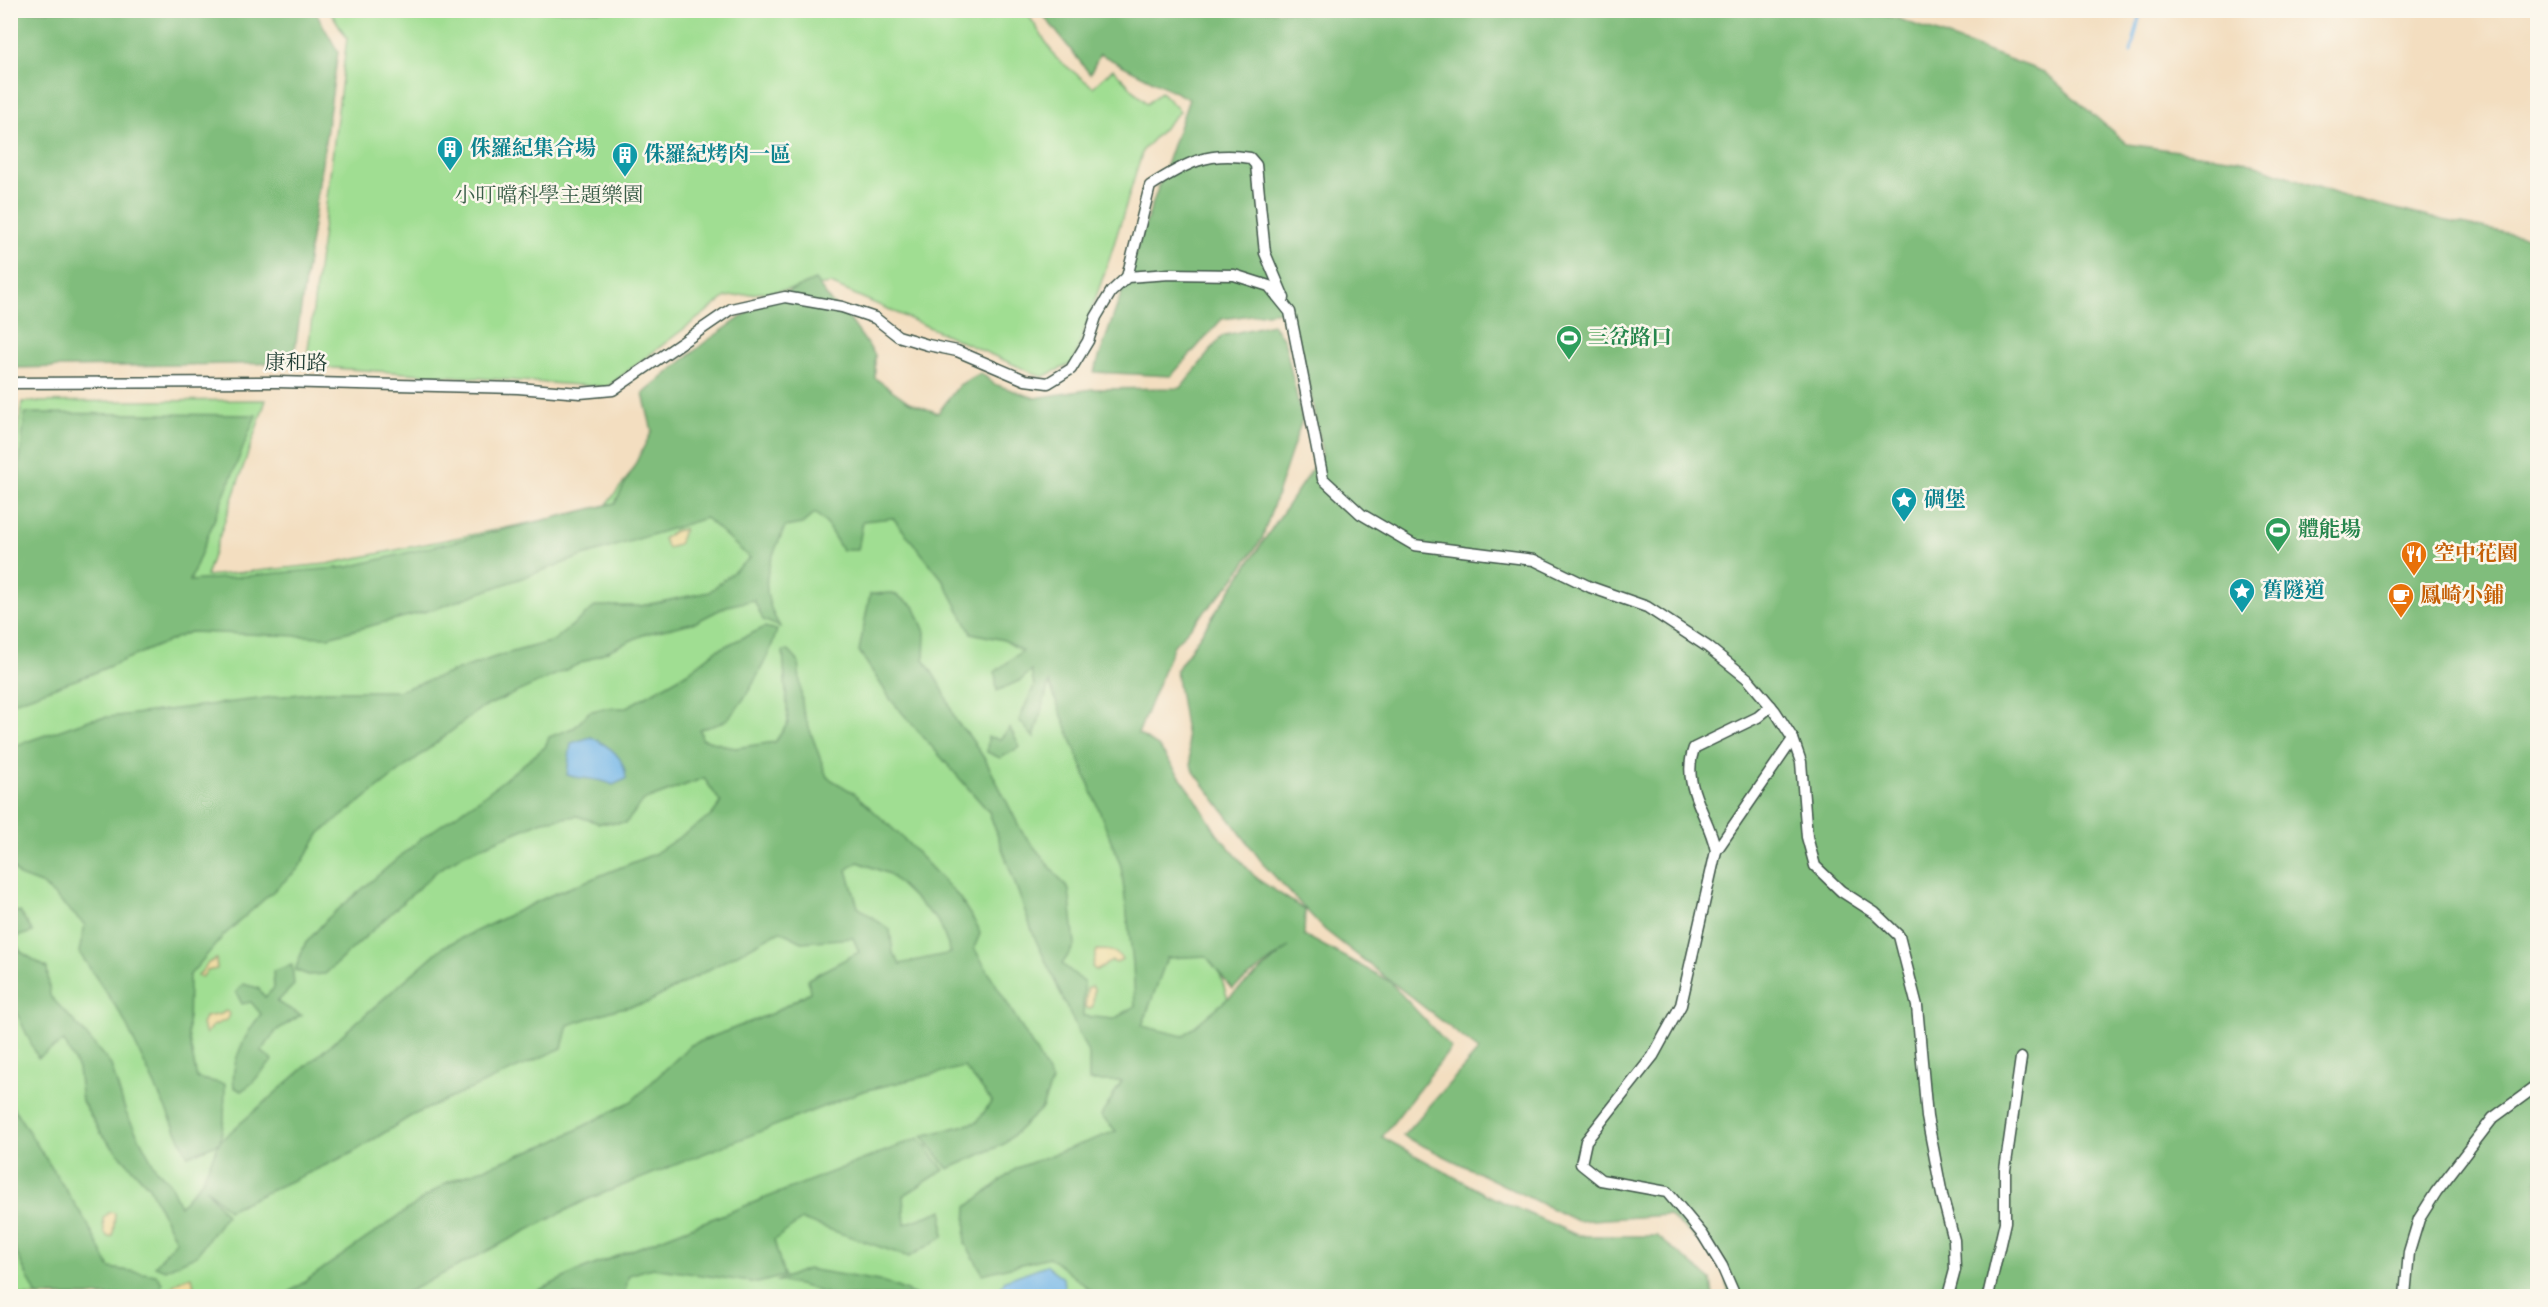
<svg xmlns="http://www.w3.org/2000/svg" width="2548" height="1307" viewBox="0 0 2548 1307" font-family="'Old Standard TT','Noto Serif TC',serif">
	<rect width="100%" height="100%" fill="#fbf7ec"/>
	<filter id="ink" filterUnits="userSpaceOnUse"><feTurbulence type="fractalNoise" baseFrequency=".0167" numOctaves="2"/><feDisplacementMap in="SourceGraphic" scale="12" xChannelSelector="R" yChannelSelector="G"/><feConvolveMatrix kernelMatrix="1 2 1 2 8 2 1 2 1" color-interpolation-filters="sRGB"/></filter>
	<filter id="wash" filterUnits="userSpaceOnUse"><feTurbulence type="fractalNoise" baseFrequency=".008" numOctaves="4" result="noise"/><feDisplacementMap in="SourceGraphic" scale="24" xChannelSelector="R" yChannelSelector="G"/><feGaussianBlur stdDeviation="1.35" result="paint"/><feColorMatrix in="noise" values="0 0 0 0 0 0 0 0 0 0 0 0 0 0 0 0 0 1.4 0 .05"/><feComposite in="paint" operator="in"/></filter>
	<g filter="url(#wash)">
		<rect width="100%" height="100%" fill="#f3dec0"/>
		<!-- green -->
		<g fill="#a0de92" stroke="#608e63" stroke-width="1.5">
			<polygon points="330,11 1026,11 1056,58 1093,87 1113,69 1147,104 1161,92 1180,111 1143,150 1110,257 1073,363 1042,377 831,284 726,297 607,387 306,366 347,38"/>
			<polygon points="266,400 206,576 327,564 604,508 657,439 910,514 1096,683 1198,905 1233,1015 1350,1296 11,1296 10,486 22,402"/>
		</g>
		<!-- forest -->
		<g fill="#80bd7c" stroke="#507d58" stroke-width="1.5" fill-rule="evenodd">
			<polygon points="10,11 315,11 338,52 293,363 11,368"/>
			<polygon points="1040,11 1864,11 1899,19 2044,72 2127,144 2242,160 2340,195 2432,218 2537,239 2537,1296 1729,1296 1724,1261 1668,1215 1577,1221 1403,1136 1479,1050 1325,930 1265,866 1192,769 1176,671 1322,454 1304,360 1281,311 1222,319 1171,376 1094,372 1189,99 1100,54 1090,74"/>
			<path d="M815,280l17,23 18,17 25,35v23l34,24 29,11 21,-28 22,-12 13,11 41,14 57,-9 89,-1 41,-52 50,-12 12,15 18,81 -40,119 -32,45 -56,61 -36,89 20,12 36,50 23,38 40,45 48,31 -1,25 85,46 62,67 -69,89 105,58 92,41h78l54,44 2,16h-615l-49,-39 -66,17 -18,-31 2,-36 50,-39 99,-37 -15,-15 21,-35h-33v-26l-55,-119 -45,-124 -98,-112 -32,-49 11,-57 23,-1 21,13 11,26 -1,27 19,31 13,31 14,16 16,24 36,71 47,58 6,55 -13,19 22,18 -1,34 31,3 21,-13 -2,-43 -12,-97 -72,-183 -15,55 -15,-18 15,-34 -3,-15 -10,9 -24,11 -2,-19 27,-21 -18,-11 -33,-7 -28,-53 -50,-62 -30,3 -5,29h-16l-17,-28 -10,-9 -13,11 -17,3c-17,39 -29,60 -5,100l-17,-7 -9,-20 -27,6 -31,16 -51,12 -165,75 -160,124 -22,36 -75,67 -34,40 -1,58 9,44 28,6 -1,36 -4,21 223,-194 106,-51 105,-42 57,-38 10,-13 -17,-25 -61,23 -17,22h-28l-21,-7 -34,5 -81,34 -24,15 -113,104 -17,1 -13,-5 10,-26 23,-26 94,-80 59,-40 64,-51 4,-10 26,-10 14,-15 15,-4h21l62,-35 30,-23 48,-23 12,3c-7,25 -31,72 -51,90 -6,5 -18,7 -26,9l2,10 33,9 40,-6 13,-19 -5,-72h6l9,10 5,50 24,66 27,16 50,46 55,58 19,30 2,7 -6,14 63,105 15,28 -10,27 -38,36 -56,25 -26,-33 55,-14 15,-21 -28,-34 -101,24 -277,109 -186,96h-116l162,-113 109,-42 77,-40 59,-56 82,-32 37,-21 -2,-13 51,-27 -6,-14 -51,4 -22,-11 -133,72 -30,6 -49,16 -6,23 -151,68 -59,37 -124,57 -22,-22 20,27 -29,40 -32,15 -10,-4 21,-25 -27,-54 -47,-52 -20,-34 -4,-32 -14,-28 -26,17 -27,-57v-90l9,1 13,20 -21,6 9,14 26,16 3,28 32,34 29,35 15,48 30,56 13,13 11,24 21,-24 18,-39 -31,13 -66,-140 -43,-64 6,-27 -42,-40 -24,-9 -8,-11v-118l81,-28 233,-28h73l103,-36 52,-14 43,-35h44l69,-14 41,-34 -44,-40 -123,38 -148,53 -107,28 -138,-5 -101,43 -78,28 -1,-149 15,-141 231,2 -66,166 158,-14 267,-64 37,-72 -9,-37 61,-51 58,-40zM858,862l31,12 50,48 12,31 -51,11 -7,-11 -3,-23 -32,-23 -11,-37zM1289,947l-106,89 -41,-10 25,-68 39,-2 26,33z"/>
			<polygon points="1010,728 1020,747 1000,758 987,752 988,737 1000,739"/>
			<path d="M292,965l2,20 -17,17 24,13 -24,15 -16,21 12,9 -22,24 -10,7 -7,-4c-4,-25 12,-54 27,-73l-10,-12 -9,2 -6,-12 7,-8 15,4 7,9 9,-9 -1,-17z"/>
			<polygon points="11,1104 87,1223 110,1268 156,1275 162,1283 159,1296 37,1296 11,1242"/>
			<polygon points="919,1138 944,1170 903,1196 905,1224 943,1210 943,1237 909,1257 802,1220 774,1240 784,1276 758,1283 652,1268 629,1275 624,1296 527,1296 576,1272"/>
			<polygon points="807,1269 885,1282 918,1296 833,1296 803,1286 777,1281"/>
		</g>
		<!-- sand -->
		<g fill="#eeda9e" stroke="#868c69" stroke-width="1.5">
			<polygon points="684,529 678,545 668,548 663,539 674,531"/>
			<path d="M1097,950c11,0 18,0 25,9l-6,4 -4,-2 -16,9 -4,-3z"/>
			<polygon points="216,959 217,969 207,971 202,977 198,976 208,963"/>
			<polygon points="1091,986 1094,989 1093,1006 1089,1009 1085,1007 1087,989"/>
			<polygon points="226,1011 230,1014 228,1019 211,1027 206,1034 202,1025 205,1017 221,1014"/>
			<polygon points="110,1212 115,1213 113,1236 108,1237 104,1232 103,1218"/>
			<path d="M192,1277l2,9c-8,10 -15,11 -27,10 2,-10 14,-18 25,-19z"/>
		</g>
		<!-- water -->
		<g fill="#72b6e8" stroke="#487a8e" stroke-width="1.5">
			<path d="M591,737c18,9 34,19 35,42l-13,6c-15,-8 -31,-5 -46,-10l4,-32z"/>
			<polygon points="1046,1265 1063,1278 1065,1294 1061,1296 996,1296 1005,1280"/>
		</g>
		<g fill="none" stroke-linecap="round" stroke-linejoin="round">
			<!-- stream -->
			<polyline stroke="#72b6e8" stroke-width="3" points="2131,52 2141,10"/>
		</g>
	</g>
	<g filter="url(#ink)">
		<g fill="none" stroke-linecap="round" stroke-linejoin="round">
			<!-- street casing -->
			<g stroke="#3f5549" stroke-width="13">
				<g id="street">
					<path d="M1127,277l23,-91c36,-23 57,-35 100,-28l6,7 9,88 19,45"/>
					<polyline points="10,383 277,382 518,388 580,393 613,390 731,309 785,297 842,307 875,318 898,336 928,345 957,351 1025,380 1048,383 1071,369 1088,341 1096,317 1111,292 1127,277 1170,274 1234,275 1269,286 1290,312 1323,479 1361,514 1414,545 1534,560 1590,587 1647,607 1708,647 1748,679 1775,711 1793,739 1801,762 1807,837 1815,866 1841,891 1875,913 1899,936 1917,1006 1927,1117 1942,1195 1954,1240 1955,1270 1948,1296"/>
					<path d="M1716,851c-7,-37 -36,-64 -22,-103l64,-31 13,-11"/>
					<polyline points="1735,1296 1722,1266 1703,1235 1667,1192 1601,1180 1581,1164 1586,1141 1653,1056 1681,1005 1716,851 1793,739"/>
					<polyline points="1988,1296 2005,1222 2005,1170 2021,1058"/>
					<polyline points="2405,1296 2409,1252 2419,1219 2436,1192 2493,1118 2538,1085"/>
				</g>
			</g>
			<!-- street -->
			<use href="#street" stroke="#fff" stroke-width="10"/>
		</g>
	</g>
	<!-- icons -->
	<defs>
		<g id="building-pin" transform="scale(1.35)"><path d="M0 17L-7.5 6A9.5 9.5 0 1 1 7.5 6Z" fill="#0f9aa8" stroke="#fbf7ec"/><path d="M-4-6H4V6H1V3H-1V6H-4ZM-2.5-4.3h1.7v1.8h-1.7ZM.8-4.3h1.7v1.8H.8ZM-2.5-1h1.7V.8h-1.7ZM.8-1h1.7V.8H.8Z" fill="#fff"/></g>
		<g id="stadium-pin" transform="scale(1.35)"><path d="M0 17L-7.5 6A9.5 9.5 0 1 1 7.5 6Z" fill="#2e9e5b" stroke="#fbf7ec"/><path d="M0-5a6.5 5 0 1 0 0 10a6.5 5 0 1 0 0-10ZM-3.5-1.8h7v3.6h-7Z" fill="#fff"/></g>
		<g id="sight-pin" transform="scale(1.35)"><path d="M0 17L-7.5 6A9.5 9.5 0 1 1 7.5 6Z" fill="#0f9aa8" stroke="#fbf7ec"/><path d="M0-6L1.8-2.2L6-1.7L2.9 1.2L3.7 5.4L0 3.3L-3.7 5.4L-2.9 1.2L-6-1.7L-1.8-2.2Z" fill="#fff"/></g>
		<g id="restaurant-pin" transform="scale(1.35)"><path d="M0 17L-7.5 6A9.5 9.5 0 1 1 7.5 6Z" fill="#e8710a" stroke="#fbf7ec"/><path d="M-5-6h1v4h1v-4h1v4h1v-4h1v5L-1.5 .5V6h-2V.5L-5-1ZM5-6V6H3V1.5H1.5Q1.5-4 5-6Z" fill="#fff"/></g>
		<g id="cafe-pin" transform="scale(1.35)"><path d="M0 17L-7.5 6A9.5 9.5 0 1 1 7.5 6Z" fill="#e8710a" stroke="#fbf7ec"/><path d="M-5.5-4.5H6V0H3Q3 3.5 0 3.5H-2.5Q-5.5 3.5-5.5 0ZM3-3.2v2h1.7v-2ZM-6 4.5H4V6H-6Z" fill="#fff"/></g>
	</defs>
	<g fill-rule="evenodd">
		<use href="#building-pin" x="450" y="149"/>
		<use href="#building-pin" x="625" y="155"/>
		<use href="#stadium-pin" x="1569" y="338"/>
		<use href="#sight-pin" x="1904" y="500"/>
		<use href="#stadium-pin" x="2278" y="530"/>
		<use href="#restaurant-pin" x="2414" y="554"/>
		<use href="#sight-pin" x="2242" y="591"/>
		<use href="#cafe-pin" x="2401" y="596"/>
	</g>
	<g text-anchor="middle" dominant-baseline="central" stroke-width="5" stroke-linejoin="round" paint-order="stroke">
		<!-- culture labels -->
		<g font-size="21" font-weight="bold" fill="#0d838f" stroke="#fbf7ec" text-anchor="start">
			<text x="470" y="149">侏羅紀集合場</text>
			<text x="644" y="155">侏羅紀烤肉一區</text>
			<text x="1924" y="500">碉堡</text>
			<text x="2262" y="591">舊隧道</text>
		</g>
		<!-- park labels -->
		<g font-size="21" fill="#395d47" stroke="#fbf7ec">
			<text x="549" y="196">小叮噹科學主題樂園</text>
		</g>
		<!-- leisure labels -->
		<g font-size="21" font-weight="bold" fill="#27864d" stroke="#fbf7ec" text-anchor="start">
			<text x="1588" y="338">三岔路口</text>
			<text x="2298" y="530">體能場</text>
		</g>
		<!-- street labels -->
		<g font-size="21" fill="#1f3d34" stroke="#fbf7ec">
			<text transform="translate(296 364) rotate(1)">康和路</text>
		</g>
		<!-- food labels -->
		<g font-size="21" font-weight="bold" fill="#c56008" stroke="#fbf7ec" text-anchor="start">
			<text x="2434" y="554">空中花園</text>
			<text x="2420" y="596">鳳崎小鋪</text>
		</g>
	</g>
	<!-- margin -->
	<rect width="2548" height="1307" fill="none" stroke="#fbf7ec" stroke-width="36"/>
</svg>
